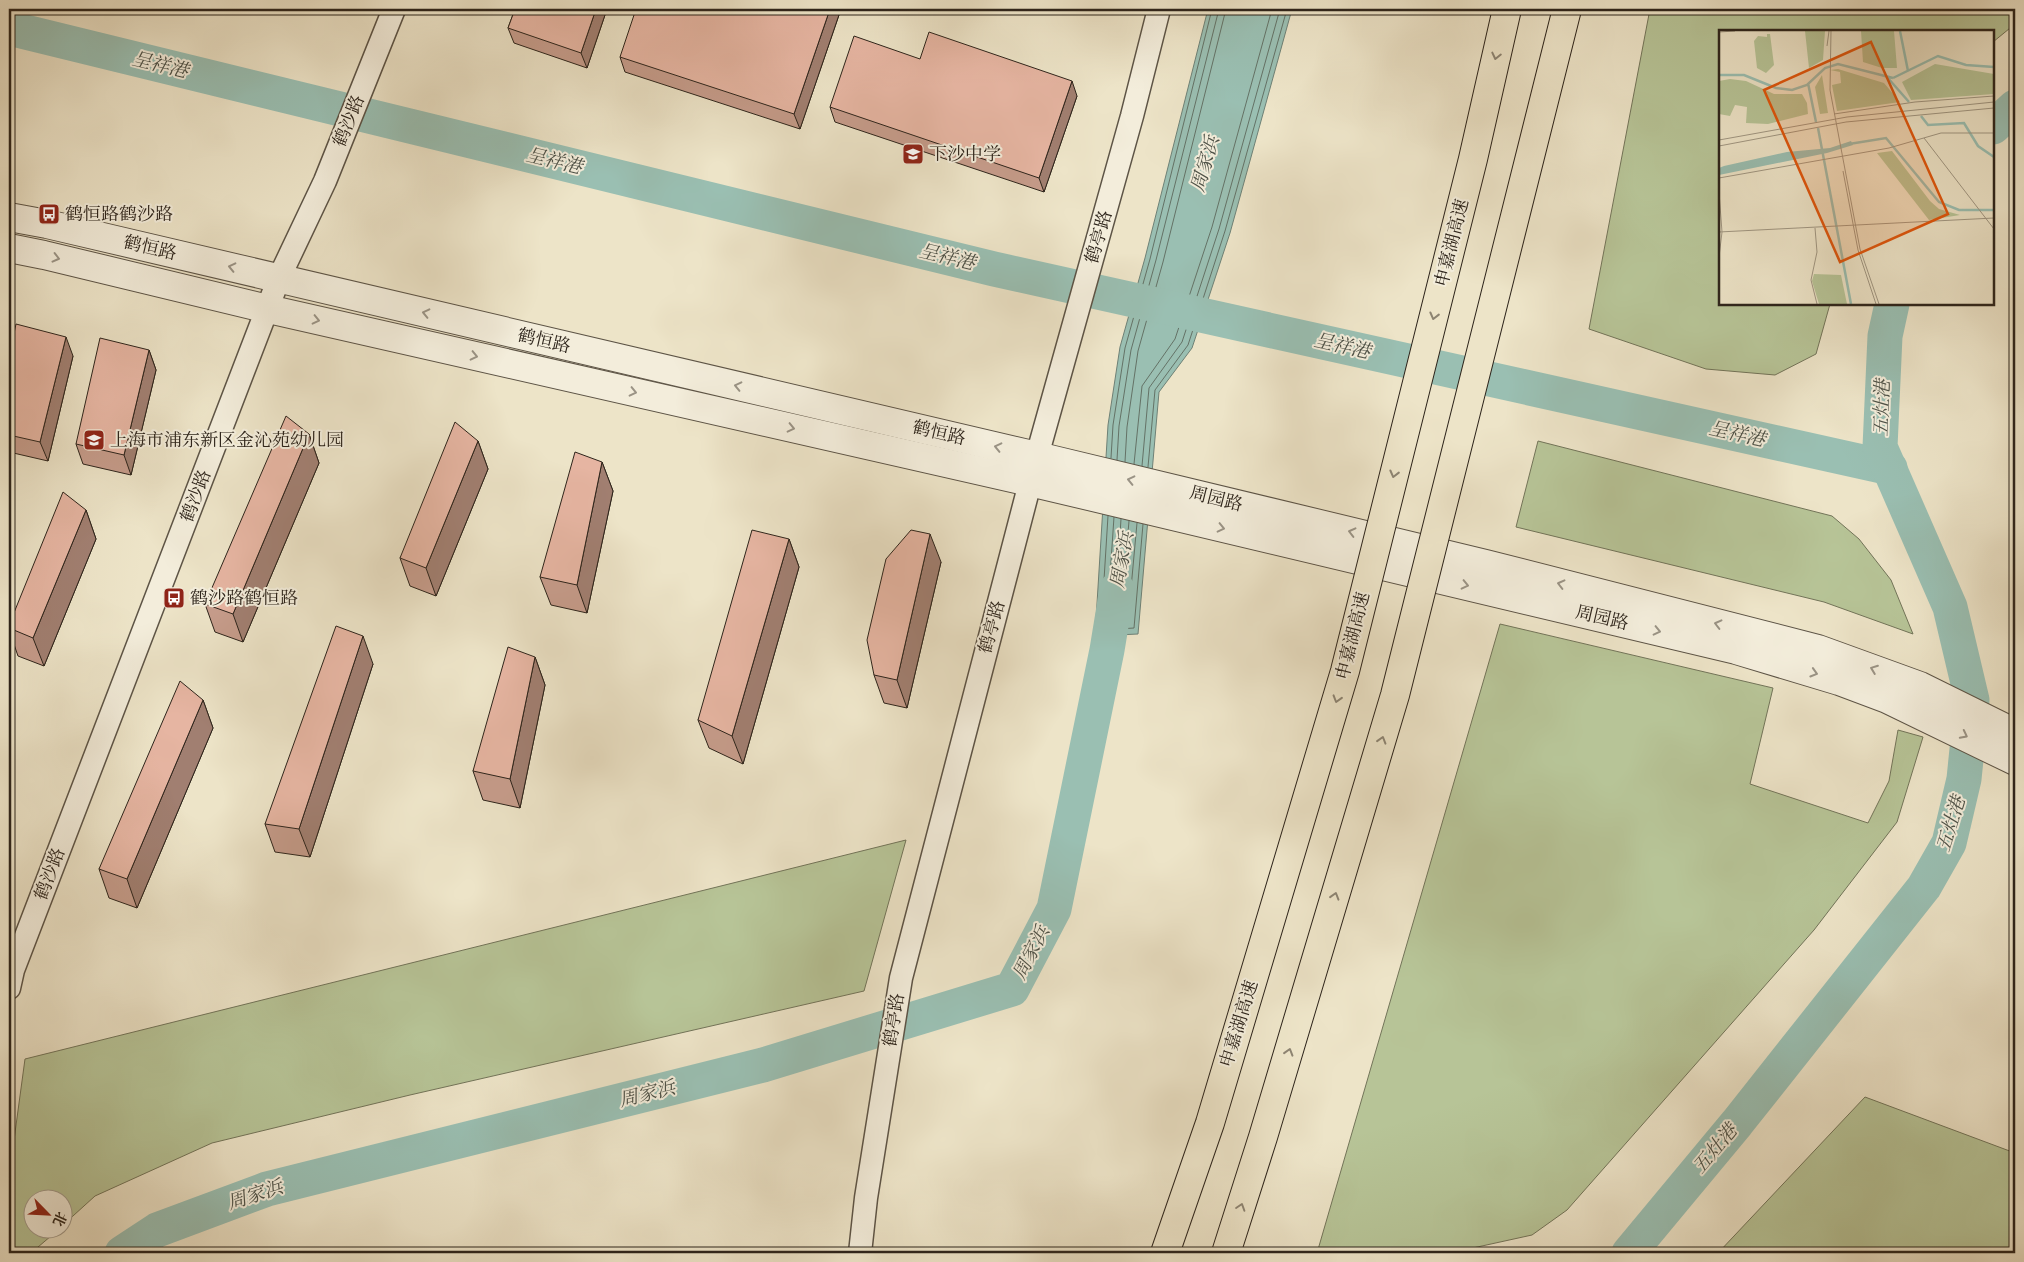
<svg xmlns="http://www.w3.org/2000/svg" width="2024" height="1262" viewBox="0 0 2024 1262" font-family="Cardo,'Noto Serif SC',serif">
	<rect width="100%" height="100%" fill="#ede4c8"/>
	<filter id="stains"><feTurbulence type="fractalNoise" baseFrequency=".004" numOctaves="4"/><feColorMatrix values="0 0 0 0 .2 0 0 0 0 .09 0 0 0 0 .02 0 0 0 .5 -.17"/></filter>
	<radialGradient id="worn" r=".72"><stop offset=".6" stop-color="#630" stop-opacity="0"/><stop offset="1" stop-color="#630" stop-opacity=".3"/></radialGradient>
	<!-- green -->
	<g fill="#b7c497" stroke="#727459">
		<polygon points="1650,9 2015,9 2015,24 1993,42 1993,31 1720,31 1720,304 1830,304 1816,354 1775,375 1706,369 1589,329"/>
		<polygon points="1538,441 1832,516 1859,539 1891,580 1913,634 1824,602 1516,527"/>
		<polygon points="1500,624 1773,688 1750,784 1868,823 1889,781 1898,730 1923,737 1897,822 1814,930 1567,1210 1532,1235 1450,1253 1317,1253"/>
		<polygon points="906,840 864,991 410,1095 212,1143 95,1196 63,1225 62,1200 32,1200 32,1230 58,1230 31,1253 9,1253 9,1177 25,1059"/>
		<polygon points="1865,1097 2015,1153 2015,1253 1718,1253"/>
	</g>
	<!-- water -->
	<polygon fill="#9abfb2" stroke="#6e8176" points="1208,9 1292,9 1230,233 1192,348 1159,392 1138,634 1095,636 1108,425 1120,347 1145,258"/>
	<g fill="none" stroke-linecap="round" stroke-linejoin="round">
		<!-- shore -->
		<g stroke="#647266" stroke-width="1">
			<polyline points="1111,458 1113,425 1125,348 1150,259 1212,9"/>
			<polyline points="1117,460 1119,426 1131,350 1156,260 1219,9"/>
			<polyline points="1125,462 1127,427 1138,351 1163,262 1226,9"/>
			<polyline points="1134,464 1142,386 1175,339 1212,227 1272,9"/>
			<polyline points="1142,466 1149,388 1182,342 1219,229 1280,9"/>
			<polyline points="1148,467 1155,390 1188,345 1225,231 1287,9"/>
			<polyline points="1108,516 1101,628 1102,630 1134,628 1143,524"/>
			<polyline points="1114,517 1107,621 1109,624 1126,623 1128,621 1137,523"/>
			<polyline points="1121,519 1115,613 1117,616 1121,614 1129,521"/>
		</g>
		<!-- river -->
		<g stroke="#9abfb2" stroke-width="35">
			<polyline points="9,28 994,269 1890,468"/>
			<polyline points="1993,127 2015,107"/>
			<polyline points="122,1253 157,1230 267,1189 763,1065 1012,989 1054,909 1107,650 1117,589"/>
			<polyline points="1629,1253 1737,1123 1924,887 1949,843 1964,779 1972,700 1950,607 1880,447 1885,336 1892,304"/>
		</g>
		<!-- minor casing -->
		<g stroke="#5d5446" stroke-width="25">
			<g id="minor">
				<polyline points="9,988 13,970 279,278 325,181 394,9"/>
				<polyline points="860,1253 866,1198 901,978 1037,456 1132,116 1159,9"/>
			</g>
		</g>
		<!-- tertiary casing -->
		<g stroke="#5d5446" stroke-width="30">
			<g id="tertiary">
				<polyline points="9,217 47,224 1037,456 1486,564 1818,649 1920,686 2015,733"/>
				<polyline points="9,248 44,255 268,309 1030,482 1736,650 1839,681 1887,699 2015,761"/>
			</g>
		</g>
		<!-- minor -->
		<use href="#minor" stroke="#f3eddb" stroke-width="22"/>
		<!-- tertiary -->
		<use href="#tertiary" stroke="#f3eddb" stroke-width="28"/>
		<!-- motorway-bridge casing -->
		<g stroke="#2d241b" stroke-width="30" stroke-linecap="butt">
			<g id="motorway-bridge">
				<polyline points="1165,1253 1210,1123 1345,671 1473,159 1507,9"/>
				<polyline points="1226,1253 1263,1137 1395,695 1567,9"/>
			</g>
		</g>
		<!-- motorway-bridge -->
		<use href="#motorway-bridge" stroke="#ede4c8" stroke-width="28"/>
	</g>
	<!-- wall -->
	<g fill="#c69c8b" stroke="#2d241b">
		<polygon points="330,9 339,9 339,11"/>
		<polygon points="515,9 607,9 587,68 514,43 508,28"/>
		<polygon points="841,9 800,129 625,72 620,57"/>
		<polygon points="1077,96 1044,192 835,122 830,107"/>
		<polygon points="149,350 156,370 131,475 83,464 76,444"/>
		<polygon points="73,356 48,461 9,452 9,357"/>
		<polygon points="309,434 319,463 243,642 215,632 205,604"/>
		<polygon points="478,441 488,469 436,596 410,586 400,558"/>
		<polygon points="602,462 613,491 587,613 551,605 540,577"/>
		<polygon points="86,510 96,539 44,666 18,656 9,630 9,625"/>
		<polygon points="789,539 799,567 743,764 709,748 698,720"/>
		<polygon points="941,562 907,708 884,703 874,675"/>
		<polygon points="535,657 545,685 520,808 483,800 473,771"/>
		<polygon points="373,664 310,857 275,852 265,824"/>
		<polygon points="203,700 213,728 137,908 109,898 99,869"/>
	</g>
	<!-- shaded-wall -->
	<g fill="#a17f71" stroke="#2d241b">
		<polygon points="596,9 607,9 587,68 581,53"/>
		<polygon points="830,9 841,9 800,129 794,114"/>
		<polygon points="1072,81 1077,96 1044,192 1039,178"/>
		<polygon points="66,337 73,356 48,461 40,442"/>
		<polygon points="149,350 156,370 131,475 124,455"/>
		<polygon points="309,434 319,463 243,642 233,614"/>
		<polygon points="478,441 488,469 436,596 426,568"/>
		<polygon points="602,462 613,491 587,613 577,585"/>
		<polygon points="86,510 96,539 44,666 33,638"/>
		<polygon points="930,534 941,562 907,708 897,680"/>
		<polygon points="789,539 799,567 743,764 732,736"/>
		<polygon points="363,636 373,664 310,857 299,829"/>
		<polygon points="535,657 545,685 520,808 510,779"/>
		<polygon points="203,700 213,728 137,908 127,879"/>
		<polygon points="9,737 12,746 9,755"/>
	</g>
	<!-- building -->
	<g fill="#e6b5a2" stroke="#2d241b">
		<polygon points="515,9 596,9 581,53 508,28"/>
		<polygon points="636,9 830,9 794,114 620,57"/>
		<polygon points="929,32 1072,81 1039,178 830,107 854,36 920,59"/>
		<polygon points="16,324 66,337 40,442 9,435 9,357"/>
		<polygon points="100,338 149,350 124,455 76,444"/>
		<polygon points="286,416 309,434 233,614 205,604"/>
		<polygon points="455,422 478,441 426,568 400,558"/>
		<polygon points="575,452 602,462 577,585 540,577"/>
		<polygon points="63,492 86,510 33,638 9,628 9,625"/>
		<polygon points="752,530 789,539 732,736 698,720"/>
		<polygon points="911,530 930,534 897,680 874,675 867,640 886,559"/>
		<polygon points="336,626 363,636 299,829 265,824"/>
		<polygon points="508,647 535,657 510,779 473,771"/>
		<polygon points="180,681 203,700 127,879 99,869"/>
	</g>
	<!-- one-way arrows -->
	<defs><path id="oneway-chevron" d="M-2-3.5L2.5 0L-2 3.5" fill="none" stroke-width="1.6" stroke-linecap="round" stroke-linejoin="round" transform="scale(1.25)"/></defs>
	<g stroke="#8d8472">
		<use href="#oneway-chevron" transform="translate(1496 56) rotate(103)"/>
		<use href="#oneway-chevron" transform="translate(1434 316) rotate(104)"/>
		<use href="#oneway-chevron" transform="translate(1394 474) rotate(104)"/>
		<use href="#oneway-chevron" transform="translate(1337 699) rotate(107)"/>
		<use href="#oneway-chevron" transform="translate(1382 740) rotate(-73)"/>
		<use href="#oneway-chevron" transform="translate(1335 896) rotate(-73)"/>
		<use href="#oneway-chevron" transform="translate(1289 1052) rotate(-73)"/>
		<use href="#oneway-chevron" transform="translate(1241 1207) rotate(-72)"/>
	</g>
	<g stroke="#9a9385">
		<use href="#oneway-chevron" transform="translate(56 258) rotate(14)"/>
		<use href="#oneway-chevron" transform="translate(232 267) rotate(-167)"/>
		<use href="#oneway-chevron" transform="translate(426 313) rotate(-167)"/>
		<use href="#oneway-chevron" transform="translate(316 320) rotate(13)"/>
		<use href="#oneway-chevron" transform="translate(474 356) rotate(13)"/>
		<use href="#oneway-chevron" transform="translate(738 386) rotate(-167)"/>
		<use href="#oneway-chevron" transform="translate(633 392) rotate(13)"/>
		<use href="#oneway-chevron" transform="translate(791 428) rotate(13)"/>
		<use href="#oneway-chevron" transform="translate(998 447) rotate(-167)"/>
		<use href="#oneway-chevron" transform="translate(1131 480) rotate(-167)"/>
		<use href="#oneway-chevron" transform="translate(1221 528) rotate(13)"/>
		<use href="#oneway-chevron" transform="translate(1352 532) rotate(-166)"/>
		<use href="#oneway-chevron" transform="translate(1561 584) rotate(-166)"/>
		<use href="#oneway-chevron" transform="translate(1465 585) rotate(13)"/>
		<use href="#oneway-chevron" transform="translate(1718 624) rotate(-166)"/>
		<use href="#oneway-chevron" transform="translate(1657 631) rotate(13)"/>
		<use href="#oneway-chevron" transform="translate(1874 669) rotate(-159)"/>
		<use href="#oneway-chevron" transform="translate(1814 673) rotate(17)"/>
		<use href="#oneway-chevron" transform="translate(1964 735) rotate(27)"/>
	</g>
	<!-- icons -->
	<defs>
		<g id="school-square" transform="scale(1.125)"><rect x="-9" y="-9" width="18" height="18" rx="4" fill="#8f2418" stroke="#f3eddb"/><path d="M0-5L7-2L0 1L-7-2ZM-4 1L0 2.5L4 1V4Q0 6-4 4Z" fill="#fff"/></g>
		<g id="bus-square" transform="scale(1.125)"><rect x="-9" y="-9" width="18" height="18" rx="4" fill="#8f2418" stroke="#f3eddb"/><path d="M-5-6H5V4H4V6H2V4H-2V6H-4V4H-5ZM-3.5-4V0h7V-4ZM-3.5 1.2v1.5H-2V1.2ZM2 1.2v1.5H3.5V1.2Z" fill="#fff"/></g>
	</defs>
	<g fill-rule="evenodd">
		<use href="#school-square" x="913" y="154"/>
		<use href="#bus-square" x="49" y="214"/>
		<use href="#school-square" x="94" y="440"/>
		<use href="#bus-square" x="174" y="598"/>
	</g>
	<g text-anchor="middle" dominant-baseline="central" stroke-width="4" stroke-linejoin="round" paint-order="stroke">
		<!-- street labels -->
		<g font-size="18" fill="#2d241b" stroke="#f3eddb">
			<text transform="translate(349 121) rotate(-68)">鹤沙路</text>
			<text transform="translate(1099 237) rotate(-74)">鹤亭路</text>
			<text transform="translate(1452 243) rotate(-76)">申嘉湖高速</text>
			<text transform="translate(150 248) rotate(13)">鹤恒路</text>
			<text transform="translate(544 341) rotate(13)">鹤恒路</text>
			<text transform="translate(939 433) rotate(13)">鹤恒路</text>
			<text transform="translate(196 496) rotate(-69)">鹤沙路</text>
			<text transform="translate(1216 499) rotate(14)">周园路</text>
			<text transform="translate(1602 618) rotate(13)">周园路</text>
			<text transform="translate(992 627) rotate(-75)">鹤亭路</text>
			<text transform="translate(1353 636) rotate(-76)">申嘉湖高速</text>
			<text transform="translate(50 874) rotate(-69)">鹤沙路</text>
			<text transform="translate(894 1020) rotate(-81)">鹤亭路</text>
			<text transform="translate(1239 1024) rotate(-73)">申嘉湖高速</text>
		</g>
		<!-- poi labels -->
		<g font-size="18" fill="#2d241b" stroke="#f3eddb" text-anchor="start">
			<text x="929" y="154">下沙中学</text>
			<text x="65" y="214">鹤恒路鹤沙路</text>
			<text x="110" y="440">上海市浦东新区金沁苑幼儿园</text>
			<text x="190" y="598">鹤沙路鹤恒路</text>
		</g>
		<!-- water labels -->
		<g font-size="19" font-style="italic" fill="#4e5248" stroke="#f3eddb">
			<text transform="translate(160 65) rotate(14)">呈祥港</text>
			<text transform="translate(554 161) rotate(14)">呈祥港</text>
			<text transform="translate(1205 164) rotate(-74)">周家浜</text>
			<text transform="translate(947 257) rotate(14)">呈祥港</text>
			<text transform="translate(1342 346) rotate(13)">呈祥港</text>
			<text transform="translate(1882 408) rotate(-88)">五灶港</text>
			<text transform="translate(1737 434) rotate(13)">呈祥港</text>
			<text transform="translate(1122 560) rotate(-80)">周家浜</text>
			<text transform="translate(1951 824) rotate(-73)">五灶港</text>
			<text transform="translate(1031 953) rotate(-63)">周家浜</text>
			<text transform="translate(647 1094) rotate(-14)">周家浜</text>
			<text transform="translate(1715 1149) rotate(-50)">五灶港</text>
			<text transform="translate(255 1195) rotate(-18)">周家浜</text>
		</g>
	</g>
	<!-- overview -->
	<g transform="translate(1719 30)">
		<rect width="275" height="275" fill="#ede4c8"/>
		<path d="M86,1h20l-2,29 -14,8zM142,1h33l3,37h-15l-19,-6zM48,4h3l4,31 -8,8 -9,-5 -3,-27 4,-5 9,1zM216,34l59,10v20l-83,6 -9,-18zM119,39l46,14 16,19 -63,9 -5,-26 9,-2 -1,-11 -10,-2zM103,45l6,38 -8,1 -5,-27zM11,49l16,2 28,13h28l5,9 1,11 -40,10 -22,-1 1,-16 -12,-2 -5,11 -11,-2v-33zM173,121l38,50 9,8 21,6 -31,5 -52,-67zM95,244l27,1 6,29h-28l-7,-23z" fill="#b7c497"/>
		<path d="M132,111l2,4 -26,8 -108,22v-7l5,-2 63,-14 43,-4z" fill="#9abfb2"/>
		<path fill="none" stroke="#9abfb2" stroke-width="2.5" d="M181,1l8,40M0,45h25l32,13 16,2 15,-5 18,-17 13,-4 55,14M168,47l22,25M174,48l45,-22 28,9 28,2M89,53l8,39M202,86l7,9 36,-2 14,23 16,11M99,98l33,176M130,114l37,-6 53,64 20,8h35"/>
		<path fill="none" stroke="#a09783" stroke-width="1" d="M112,1l-1,59 30,159 19,55M0,2l16,-1M108,16l2,-15M115,84l81,-12 79,-6M205,108l70,91M0,110l128,-23 147,-15M0,116l127,-24 148,-14M124,141l15,79 18,54M0,148l170,-30 52,-15h53M0,162l3,40 -3,25M96,198l2,24 -6,28 6,24M0,202l275,-14"/>
		<path fill="#df560d" fill-opacity="0.15" stroke="#df560d" stroke-width="2.5" d="M152,12l77,172 -108,48 -76,-172z"/>
		<rect width="275" height="275" fill="none" stroke="#2d241b" stroke-width="2.5"/>
	</g>
	<!-- margin -->
	<rect width="2024" height="1262" fill="none" stroke="#ede4c8" stroke-width="30"/>
	<rect x="10" y="10" width="2004" height="1242" fill="none" stroke="#2d241b" stroke-width="2.5"/>
	<rect x="15" y="15" width="1994" height="1232" fill="none" stroke="#2d241b"/>
	<!-- north arrow -->
	<g transform="translate(48 1214) rotate(114)"><circle r="24" fill="#f3eddb" stroke="#a49d8e"/>
	<path d="M0-4L9 19L0 12L-9 19Z" fill="#8f2418"/>
	<text y="-8" font-size="14" font-weight="bold" text-anchor="middle" fill="#2d241b">北</text>
	</g>
	<rect width="100%" height="100%" filter="url(#stains)"/>
	<rect width="100%" height="100%" fill="url(#worn)"/>
</svg>
